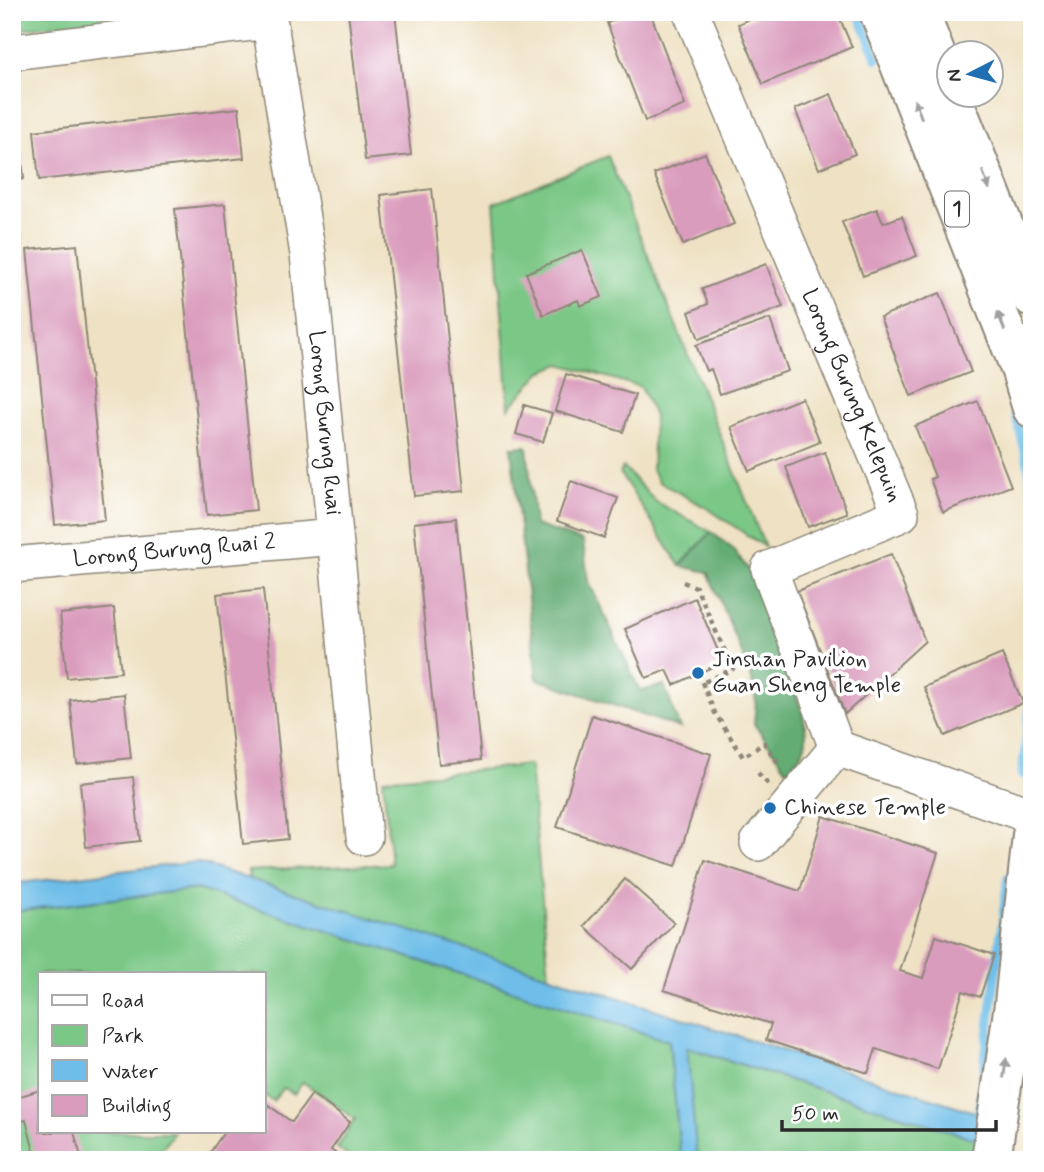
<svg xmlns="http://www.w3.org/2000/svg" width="1044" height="1172" viewBox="0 0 1044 1172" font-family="Mynerve,sans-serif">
	<rect width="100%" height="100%" fill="#fff"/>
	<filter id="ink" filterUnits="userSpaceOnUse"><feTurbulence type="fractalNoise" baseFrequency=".0143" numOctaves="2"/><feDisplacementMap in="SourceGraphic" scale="14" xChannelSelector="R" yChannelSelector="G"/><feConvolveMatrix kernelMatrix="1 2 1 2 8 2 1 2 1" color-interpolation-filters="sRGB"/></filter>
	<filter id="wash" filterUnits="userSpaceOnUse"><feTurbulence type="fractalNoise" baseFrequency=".00686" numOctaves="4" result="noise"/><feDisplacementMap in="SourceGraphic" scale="28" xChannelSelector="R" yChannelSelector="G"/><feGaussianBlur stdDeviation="1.57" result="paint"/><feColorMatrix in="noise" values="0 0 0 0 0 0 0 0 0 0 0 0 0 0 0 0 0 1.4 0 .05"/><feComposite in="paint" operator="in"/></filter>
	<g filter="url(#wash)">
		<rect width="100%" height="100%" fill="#efe2c4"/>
		<!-- green -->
		<g fill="#7ac786" stroke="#527958" stroke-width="2">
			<polygon points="12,12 173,12 12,30"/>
			<polygon points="608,156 765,547 707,508 659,482 652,470 654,416 641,387 561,364 541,372 509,408 494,203"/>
			<polygon points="623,467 655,501 711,532 680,566 620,473"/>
			<polygon points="530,765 549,976 249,879 248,871 391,864 383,779"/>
			<polygon points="197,889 669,1041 681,1160 353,1160 337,1148 355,1119 303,1082 294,1094 284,1088 273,1101 264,1095 264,974 40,974 40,1132 174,1132 154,1160 12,1160 12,911"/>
			<polygon points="686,1047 981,1141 976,1160 697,1160"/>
		</g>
		<!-- forest -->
		<g fill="#63ac73" stroke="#476c4f" stroke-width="2">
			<polygon points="527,446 535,525 583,541 588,580 640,691 664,685 680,728 537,679 511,447"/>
			<path d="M711,532l22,17 15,20 54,142c7,29 7,38 -15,59l-33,-46 2,-22 -5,-27 -43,-103 -28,-6z"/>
		</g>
		<!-- water -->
		<polygon fill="#6ebee9" stroke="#4c748a" stroke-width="2" points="196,862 987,1116 981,1141 687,1047 697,1160 681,1160 669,1041 197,889 12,911 12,884"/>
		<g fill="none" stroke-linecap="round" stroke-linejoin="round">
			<!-- stream -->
			<g stroke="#6ebee9" stroke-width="9">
				<polyline points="858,12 877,59"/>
				<polyline points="1014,408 1028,463 1032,490"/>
				<polyline points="1022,775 1032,692"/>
				<polyline points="977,1123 1008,877"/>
			</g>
		</g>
		<g id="blocks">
			<!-- building -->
			<g fill="#da9cbd">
				<polygon points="348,12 395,12 411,155 365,160"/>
				<polygon points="634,12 650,12 685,105 645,121 607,23"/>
				<polygon points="765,12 837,12 852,47 763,84 738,24"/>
				<polygon points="831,94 855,154 819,169 795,109"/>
				<polygon points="239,108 244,158 39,180 34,131"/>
				<polygon points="19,135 24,179 12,181 12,136"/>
				<polygon points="705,153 734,224 683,245 654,174"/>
				<polygon points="432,189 464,491 414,496 381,195"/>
				<polygon points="225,204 256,510 207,515 175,209"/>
				<polygon points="877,209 883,223 902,216 917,256 863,276 842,222"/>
				<polygon points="77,245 105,520 55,525 27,250"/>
				<polygon points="582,250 602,297 580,306 578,300 543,315 526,273"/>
				<polygon points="766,264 783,307 699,339 689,312 708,304 702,289"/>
				<polygon points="940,293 971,372 911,396 880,317"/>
				<polygon points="770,319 788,371 720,394 711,369 706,371 696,345"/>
				<polygon points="566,374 635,395 623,432 555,411"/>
				<polygon points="802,398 820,442 749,471 731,427"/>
				<polygon points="978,401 1011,486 943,512 930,479 935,477 915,426"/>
				<polygon points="524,405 552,413 543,442 516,434"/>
				<polygon points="825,452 847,513 808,527 786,467"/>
				<polygon points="571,481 618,498 604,538 557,521"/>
				<polygon points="456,518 481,760 439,764 414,523"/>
				<polygon points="891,554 925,641 845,714 797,591"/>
				<polygon points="263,589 288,839 243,844 217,594"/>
				<polygon points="695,598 723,662 674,685 667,670 646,678 625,629"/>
				<polygon points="114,608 121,672 67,678 60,614"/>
				<polygon points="1002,654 1023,703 945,736 924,687"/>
				<polygon points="124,694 131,758 77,764 70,700"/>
				<polygon points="592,715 711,754 676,866 557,827"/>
				<polygon points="133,777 140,841 86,847 80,783"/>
				<polygon points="823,816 938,853 900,971 923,978 936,936 994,955 980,997 963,991 938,1069 876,1049 868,1073 766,1040 771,1024 664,990 705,860 800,891"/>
				<polygon points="625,879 674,923 632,969 584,926"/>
				<polygon points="12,1084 17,1097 40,1090 40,1132 74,1132 82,1160 36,1160 26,1120 12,1123"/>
				<polygon points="312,1094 350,1122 331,1150 345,1160 205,1160 224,1132 264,1132 264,1102 292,1122"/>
			</g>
		</g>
	</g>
	<g filter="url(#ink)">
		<use href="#blocks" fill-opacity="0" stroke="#8d8678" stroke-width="2"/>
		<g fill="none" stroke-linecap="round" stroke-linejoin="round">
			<!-- minor casing -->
			<g stroke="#8d8678" stroke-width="38">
				<g id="minor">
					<path id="s1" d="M268,12l40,242 56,583"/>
					<path id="s2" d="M691,12l210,502 -132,55 68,179 195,68"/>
					<polyline points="12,52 269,21"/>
					<path id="s3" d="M12,565l323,-28"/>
					<polyline points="758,843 837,748"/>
				</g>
			</g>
			<!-- primary casing -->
			<g stroke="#8d8678" stroke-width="42">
				<g id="primary">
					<polyline points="879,12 1021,371 1032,408"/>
					<polyline points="919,12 950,91"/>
					<polyline points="951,94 1032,297"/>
					<polyline points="991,1160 1014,1004 1032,835"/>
				</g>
			</g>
			<!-- path -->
			<g stroke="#8d8678" stroke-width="4.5" stroke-dasharray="5 5" stroke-linecap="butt">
				<polyline points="683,582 696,587 733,669 702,683"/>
				<polyline points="698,673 715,713 743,757 764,743 781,766"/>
				<polyline points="758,773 768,784"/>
			</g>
			<!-- minor -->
			<use href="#minor" stroke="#fff" stroke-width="35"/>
			<!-- primary -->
			<use href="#primary" stroke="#fff" stroke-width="38"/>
		</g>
		<!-- one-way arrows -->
		<defs><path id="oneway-solid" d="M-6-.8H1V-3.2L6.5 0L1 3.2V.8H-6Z" transform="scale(1.75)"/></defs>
		<g fill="#a0a0a0">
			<use href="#oneway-solid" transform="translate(918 109) rotate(-111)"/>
			<use href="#oneway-solid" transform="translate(986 180) rotate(69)"/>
			<use href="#oneway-solid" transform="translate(1001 321) rotate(-111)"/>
			<use href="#oneway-solid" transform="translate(1005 1068) rotate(-82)"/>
		</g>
	</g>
	<!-- markers -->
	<g fill="#1f6fb2" stroke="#fff" stroke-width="2.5">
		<circle cx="698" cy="673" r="7"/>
		<circle cx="770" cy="808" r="7"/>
	</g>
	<g text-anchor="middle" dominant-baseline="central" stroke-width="7" stroke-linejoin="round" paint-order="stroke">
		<!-- shield labels -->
		<rect fill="#fff" stroke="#6b6b6b" stroke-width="2" x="945" y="191.5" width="24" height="35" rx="5"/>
		<g font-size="21" font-weight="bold" fill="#2b2b2b">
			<text x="957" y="209">1</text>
		</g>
		<!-- street labels -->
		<g font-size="23" fill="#2b2b2b" stroke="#fff">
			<text stroke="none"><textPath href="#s2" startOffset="416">Lorong Burung Kelepuin</textPath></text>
			<text stroke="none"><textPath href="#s1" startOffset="415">Lorong Burung Ruai</textPath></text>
			<text stroke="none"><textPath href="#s3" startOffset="163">Lorong Burung Ruai 2</textPath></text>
		</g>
		<!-- poi labels -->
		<g font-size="23" fill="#2b2b2b" stroke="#fff" text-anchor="start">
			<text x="712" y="660">Jinshan Pavilion<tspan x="712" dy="26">Guan Sheng Temple</tspan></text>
			<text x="784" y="808">Chinese Temple</text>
		</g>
	</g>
	<!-- margin -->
	<rect width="1044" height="1172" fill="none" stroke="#fff" stroke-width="42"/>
	<!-- legend -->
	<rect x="38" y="972" width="228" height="161" fill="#ffffff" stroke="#aaaaaa" stroke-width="2"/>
	<rect x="52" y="995" width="35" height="10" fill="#ffffff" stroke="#aaaaaa" stroke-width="2"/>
	<text x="102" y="1007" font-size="21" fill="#2b2b2b">Road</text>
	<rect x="52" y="1025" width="35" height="21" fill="#7ac786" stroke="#aaaaaa" stroke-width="2"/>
	<text x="102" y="1042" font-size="21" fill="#2b2b2b">Park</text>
	<rect x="52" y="1060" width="35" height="21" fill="#6ebee9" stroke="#aaaaaa" stroke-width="2"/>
	<text x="102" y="1078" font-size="21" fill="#2b2b2b">Water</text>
	<rect x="52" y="1095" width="35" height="21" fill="#da9cbd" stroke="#aaaaaa" stroke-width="2"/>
	<text x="102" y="1112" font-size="21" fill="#2b2b2b">Building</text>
	<!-- north arrow -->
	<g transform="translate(970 74) rotate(264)"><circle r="33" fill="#ffffff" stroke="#aaaaaa" stroke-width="2"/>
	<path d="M0-5L12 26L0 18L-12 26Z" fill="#1f6fb2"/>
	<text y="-10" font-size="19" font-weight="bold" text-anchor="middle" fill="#2b2b2b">N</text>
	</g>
	<!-- scale -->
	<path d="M782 1120v10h214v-10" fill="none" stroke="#2b2b2b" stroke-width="3.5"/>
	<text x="792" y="1120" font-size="21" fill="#2b2b2b" stroke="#ffffff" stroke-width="5" paint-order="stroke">50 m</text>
</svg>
